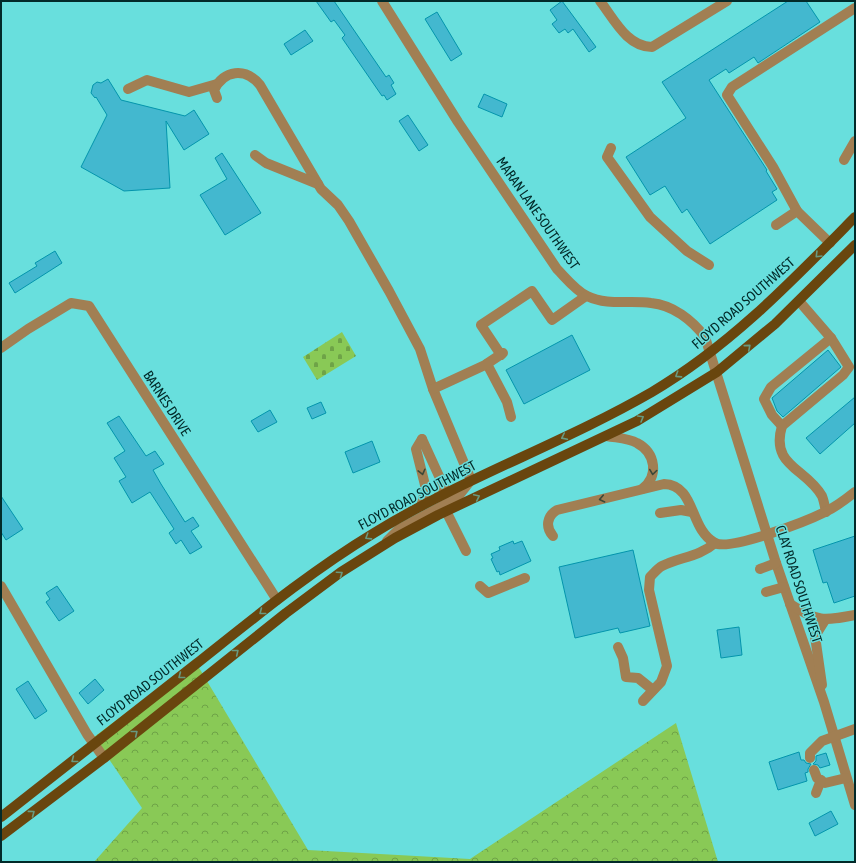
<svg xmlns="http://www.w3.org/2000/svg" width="856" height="863" viewBox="0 0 856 863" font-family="'Asap Condensed',sans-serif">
	<defs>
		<pattern id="forest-crowns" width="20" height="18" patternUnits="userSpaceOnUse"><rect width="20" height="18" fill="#89c956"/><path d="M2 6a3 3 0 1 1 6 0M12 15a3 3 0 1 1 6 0" fill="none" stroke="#6ea347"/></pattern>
		<pattern id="cemetery-stones" width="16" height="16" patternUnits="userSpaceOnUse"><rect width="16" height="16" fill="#89c956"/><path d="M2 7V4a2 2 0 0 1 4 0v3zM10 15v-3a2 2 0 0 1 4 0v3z" fill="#6ea347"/></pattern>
	</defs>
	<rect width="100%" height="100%" fill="#68dfdd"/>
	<!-- forest -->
	<polygon fill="url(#forest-crowns)" points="195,661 308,850 470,859 676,723 718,862 94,862 142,808 94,737"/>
	<!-- cemetery -->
	<polygon fill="url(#cemetery-stones)" points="342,332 356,356 317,380 303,357"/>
	<!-- building -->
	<g fill="#43b8cf" stroke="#0395ac">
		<polygon points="316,1 334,1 386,77 389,75 394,83 391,85 396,94 387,100 384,95 382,96 342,38 345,35 334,20 331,22"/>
		<polygon points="562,1 596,47 589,52 573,29 568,33 565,29 559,33 552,24 557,20 550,10"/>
		<polygon points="788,1 806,1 820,22 758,63 754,57 729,73 726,69 709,80 767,170 766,171 777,189 772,192 777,200 710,244 687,209 682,213 665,186 650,195 626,157 686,118 662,82"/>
		<polygon points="437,12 462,54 451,61 425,19"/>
		<polygon points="305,30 313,41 291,55 284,44"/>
		<polygon points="108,79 121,100 185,116 194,110 209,134 184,150 166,121 170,188 124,191 81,167 107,115 96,97 95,98 91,93 93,85 97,82 101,83"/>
		<polygon points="484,94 507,104 502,117 478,107"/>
		<polygon points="408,115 428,145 419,151 399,121"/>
		<polygon points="222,153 261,213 225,235 200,195 227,179 215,158"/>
		<polygon points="55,251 62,263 15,293 9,283 37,266 35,263"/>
		<polygon points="572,335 590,370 524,404 506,370"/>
		<polygon points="828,350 841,367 783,417 777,411 772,398"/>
		<polygon points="855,397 855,423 820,454 806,438"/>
		<polygon points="321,402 326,413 312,419 307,408"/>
		<polygon points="270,410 277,422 258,432 251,421"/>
		<polygon points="119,416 146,456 155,451 164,464 153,470 161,484 185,522 193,517 199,526 191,531 202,547 190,554 181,540 176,544 169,533 174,529 150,492 132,503 119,481 126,477 114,458 125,451 107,423"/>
		<polygon points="372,441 380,462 353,473 345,452"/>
		<polygon points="1,496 23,529 6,540 1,532"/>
		<polygon points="855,536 855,596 834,603 827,582 823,583 813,550"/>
		<polygon points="513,541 514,544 522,541 531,561 500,575 499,571 497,572 491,559 493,558 491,554 500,550 499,547"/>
		<polygon points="633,550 650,626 620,633 618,628 575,638 559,567"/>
		<polygon points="57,586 74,611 59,621 46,602 50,599 46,593"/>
		<polygon points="739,627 742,655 721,658 717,630"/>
		<polygon points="95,679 104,690 88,704 79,693"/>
		<polygon points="28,681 47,711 35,719 16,689"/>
		<polygon points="799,752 801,760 804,760 806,763 811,764 808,769 808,772 805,773 807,781 778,790 769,762"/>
		<polygon points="826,753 830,765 820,768 818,765 813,764 816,761 816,756"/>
		<polygon points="831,811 838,824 815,836 809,823"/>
	</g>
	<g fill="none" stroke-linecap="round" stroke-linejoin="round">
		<!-- minor -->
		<g stroke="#a17f53" stroke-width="10">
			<path d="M382,1l76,121 99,147c9,9 18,21 30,27 21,10 42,4 64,7 22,2 41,17 54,34l71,226 48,139 31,103"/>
			<path d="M600,1c14,18 27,46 52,46l75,-46"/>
			<polyline points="128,89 147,80 189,92 217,84"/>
			<path d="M217,98l-3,-8c10,-20 31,-23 46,-5l61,104 17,16 11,16 40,70 31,58 13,40 38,91 -14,18 -59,32 -11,11"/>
			<polyline points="611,148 607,157 650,217 687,251 709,265"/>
			<polyline points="255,155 266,163 318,184"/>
			<polyline points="844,160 855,141"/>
			<polyline points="797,211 773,167 727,95 732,87 855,8"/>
			<polyline points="776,225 797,211 830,243"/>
			<path d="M799,301l32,37 18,29 -6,8 -61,51c-12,40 24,42 40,70 2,5 3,11 4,16"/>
			<polyline points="1,348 28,329 71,303 89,306 277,600"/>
			<polyline points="501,355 481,325 532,291 552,320 586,296"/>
			<polyline points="487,364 507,402 511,417"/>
			<polyline points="433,389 485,365 503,353"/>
			<polyline points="782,426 772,415 764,399 771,387 831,338"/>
			<path d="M607,436c10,2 21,2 30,7 19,10 22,34 5,46"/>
			<polyline points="422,439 444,487 438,497"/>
			<polyline points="421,506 426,489 416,449 422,439"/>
			<polyline points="446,511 466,551"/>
			<polyline points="660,513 681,510 692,512"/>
			<path d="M553,536c-8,-9 -6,-20 4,-26l107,-26c32,1 25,45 51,59 15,8 92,-22 110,-31 11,-5 20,-12 30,-20"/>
			<polyline points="760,569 776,563"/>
			<polyline points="1,586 87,734 104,758"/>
			<polyline points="480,586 488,593 525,578"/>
			<polyline points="766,592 784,587"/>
			<path d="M790,604c27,18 34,17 65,11"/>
			<polyline points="618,647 623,658 626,677 638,678 653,690"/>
			<polyline points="822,685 815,636 825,620"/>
			<path d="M643,701l18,-19 6,-16 -18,-76 1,-13c4,-4 8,-9 12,-11 18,-9 37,-9 53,-23"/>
			<polyline points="810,758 810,753 822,741 855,729"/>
			<polyline points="814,770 817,778 825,783 846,778"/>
			<polyline points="816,793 821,780"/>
		</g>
		<!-- major -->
		<g stroke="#69460e" stroke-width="10">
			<path d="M1,817c65,-51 130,-102 195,-153 58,-46 115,-93 178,-131 89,-55 188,-89 278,-141 78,-46 140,-111 203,-175"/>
			<polyline points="1,836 104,758 286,613 341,572 395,538 438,515 637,421 717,372 775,324 855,245"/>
		</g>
	</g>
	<!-- one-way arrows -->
	<defs><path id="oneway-chevron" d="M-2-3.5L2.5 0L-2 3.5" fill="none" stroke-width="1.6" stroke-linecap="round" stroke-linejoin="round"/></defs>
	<g stroke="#689a80">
		<use href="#oneway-chevron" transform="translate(818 255) rotate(135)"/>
		<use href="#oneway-chevron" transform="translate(748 347) rotate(-41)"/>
		<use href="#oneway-chevron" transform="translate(678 375) rotate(147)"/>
		<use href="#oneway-chevron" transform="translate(641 418) rotate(-30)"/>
		<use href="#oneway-chevron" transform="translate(564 437) rotate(154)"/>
		<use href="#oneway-chevron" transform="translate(477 497) rotate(-25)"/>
		<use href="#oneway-chevron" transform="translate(368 537) rotate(148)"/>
		<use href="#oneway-chevron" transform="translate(340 574) rotate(-35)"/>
		<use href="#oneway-chevron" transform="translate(262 612) rotate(142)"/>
		<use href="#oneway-chevron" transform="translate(236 652) rotate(-39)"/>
		<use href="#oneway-chevron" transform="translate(181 676) rotate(142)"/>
		<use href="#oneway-chevron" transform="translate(135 733) rotate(-39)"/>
		<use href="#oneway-chevron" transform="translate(74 760) rotate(142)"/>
		<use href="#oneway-chevron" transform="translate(32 813) rotate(-37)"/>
	</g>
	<g stroke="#3a4838">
		<use href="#oneway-chevron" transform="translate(422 472) rotate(76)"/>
		<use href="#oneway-chevron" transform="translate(653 472) rotate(98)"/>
		<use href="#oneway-chevron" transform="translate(602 499) rotate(168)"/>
	</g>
	<g text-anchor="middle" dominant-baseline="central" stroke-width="3" stroke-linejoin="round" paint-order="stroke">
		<!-- street labels -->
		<g font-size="14" fill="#022a29" stroke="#68dfdd">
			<text transform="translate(538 213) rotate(55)">MARAN LANE SOUTHWEST</text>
			<text transform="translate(743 303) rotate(-41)">FLOYD ROAD SOUTHWEST</text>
			<text transform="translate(167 403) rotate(57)">BARNES DRIVE</text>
			<text transform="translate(417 495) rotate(-28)">FLOYD ROAD SOUTHWEST</text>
			<text transform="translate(799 584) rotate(72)">CLAY ROAD SOUTHWEST</text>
			<text transform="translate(150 682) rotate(-38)">FLOYD ROAD SOUTHWEST</text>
		</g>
	</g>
	<!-- border -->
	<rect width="856" height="863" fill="none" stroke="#022a29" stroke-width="4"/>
</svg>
